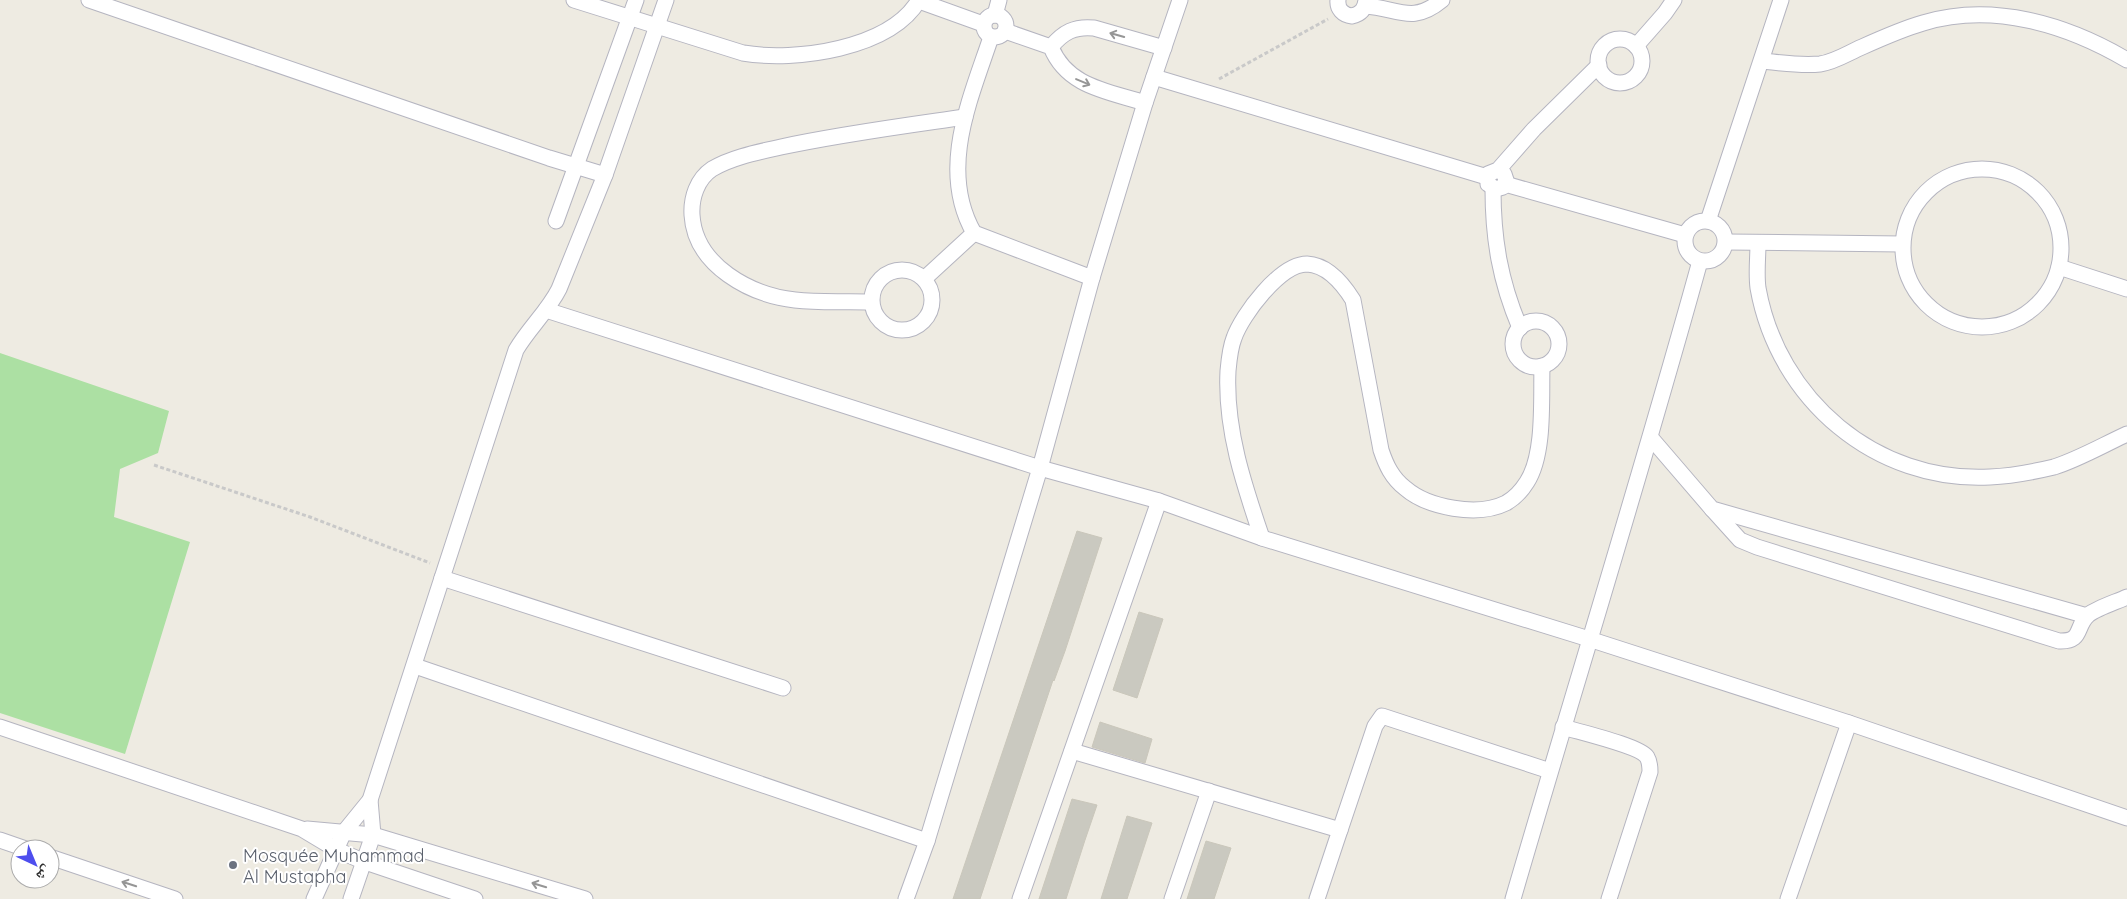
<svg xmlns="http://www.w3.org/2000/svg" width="2127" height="899" viewBox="0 0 2127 899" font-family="Quicksand,'Noto Naskh Arabic',sans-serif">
	<rect width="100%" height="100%" fill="#eeebe2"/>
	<!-- green -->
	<polygon fill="#ace0a3" points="0,353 169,411 158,453 120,469 114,517 190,542 125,754 0,713"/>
	<!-- building -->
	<g fill="#cac9c0" stroke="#cac7bb">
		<polygon points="1077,531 1102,538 1065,651 1054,681 1053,680 980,899 953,899"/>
		<polygon points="1139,612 1163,619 1137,698 1113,690"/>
		<polygon points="1100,722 1152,739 1145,763 1092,747"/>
		<polygon points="1072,799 1097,805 1085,840 1066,899 1039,899"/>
		<polygon points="1127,816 1152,823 1127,899 1101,899"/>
		<polygon points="1206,841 1231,848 1214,899 1187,899"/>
	</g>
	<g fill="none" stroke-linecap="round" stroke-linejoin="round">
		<!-- minor casing -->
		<g stroke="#b5b5c0" stroke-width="17">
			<g id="minor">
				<polyline points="89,0 549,158 605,175"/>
				<path d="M574,0l169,53c52,9 147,-4 176,-53"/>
				<path d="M1338,0c-1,9 5,15 14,16 9,-2 13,-7 14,-16"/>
				<polyline points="919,1 983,24"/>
				<path d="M1365,6c33,2 47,19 77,-6"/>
				<circle cx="995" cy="26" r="11"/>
				<polyline points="995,15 999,0"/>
				<path d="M1005,31l46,16c16,40 57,44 94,56"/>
				<path d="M991,37c-21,63 -53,133 -17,196l118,45"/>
				<circle cx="1620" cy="61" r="22"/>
				<polyline points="1636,46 1665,13 1674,0"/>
				<path d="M1051,47c12,-15 24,-21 43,-19l70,20"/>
				<path d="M1763,61c19,2 38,5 57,3 15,-2 28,-11 42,-17 20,-9 40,-18 61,-24 69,-21 143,1 204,37"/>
				<polyline points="1154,77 1487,177"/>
				<circle cx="1982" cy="248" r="79"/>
				<polyline points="1498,170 1504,174 1506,180 1503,187 1496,189 1488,184 1488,174 1498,170 1534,129 1599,65"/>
				<polyline points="1505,184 1685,235"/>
				<path d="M1493,189c0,50 7,92 27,139"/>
				<circle cx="1705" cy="241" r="20"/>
				<polyline points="556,221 636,0"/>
				<polyline points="1708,221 1781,0"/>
				<polyline points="1726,242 1902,244"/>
				<path d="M1758,243c0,15 -2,30 0,45 20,112 118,195 232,189 22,-1 43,-5 64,-10 25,-8 49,-22 73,-33"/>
				<polyline points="2059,267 2127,289"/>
				<circle cx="902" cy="300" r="30"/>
				<polyline points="924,279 974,233"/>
				<path d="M871,302c-25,-1 -51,1 -76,-2 -44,-5 -100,-34 -103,-85 -1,-17 5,-36 20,-46 20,-12 47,-17 69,-22 60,-13 122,-21 184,-30"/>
				<polyline points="546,310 1040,468 1159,501 1262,538 1589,639 1849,723 2127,818"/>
				<circle cx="1536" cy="344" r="23"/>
				<polyline points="1651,438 1712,509 2087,616"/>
				<path d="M1712,509l28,31 17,7 302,94c24,1 16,-14 29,-26 9,-7 28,-13 39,-18"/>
				<path d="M1262,538c-18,-53 -37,-109 -34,-167 1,-11 2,-23 6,-33 8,-23 46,-74 73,-74 21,1 36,20 46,36l28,150c5,15 11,28 24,38 23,20 73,29 101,15 9,-5 16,-13 21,-21 18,-28 14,-83 15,-116"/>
				<polyline points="442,578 783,688"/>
				<polyline points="415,666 927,841"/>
				<polyline points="0,727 302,829 337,850 365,862 475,899"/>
				<path d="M1563,727c16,5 77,19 84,30 3,5 3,10 3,15l-41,127"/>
				<polyline points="1072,751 1340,830 1317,899"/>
				<polyline points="307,829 373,835 585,899"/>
				<polyline points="1340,830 1375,726 1382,716 1550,771"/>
				<polyline points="0,840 26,849"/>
				<polyline points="50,857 175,899"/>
				<path d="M314,899l30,-67 26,-32 146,-450c13,-22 32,-39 43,-61l46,-114 61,-175"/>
				<polyline points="351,899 373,835 370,800"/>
				<polyline points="906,899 927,841 1040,468 1092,278 1145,103 1180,0"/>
				<polyline points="1020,899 1159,501"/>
				<polyline points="1172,899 1209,791"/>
				<path d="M1513,899c62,-213 128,-424 187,-638"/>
				<polyline points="1788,899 1849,723"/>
			</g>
		</g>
		<!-- path -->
		<g stroke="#c9c9c9" stroke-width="3" stroke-dasharray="4 2.5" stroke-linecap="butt">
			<polyline points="1219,79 1328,19"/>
			<polyline points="154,465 310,517 430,563"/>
		</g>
		<!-- minor -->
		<use href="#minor" stroke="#fff" stroke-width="15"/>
	</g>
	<!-- one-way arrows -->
	<defs><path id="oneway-shaft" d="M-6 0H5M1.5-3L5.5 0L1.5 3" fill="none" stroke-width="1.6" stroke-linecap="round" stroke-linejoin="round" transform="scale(1.25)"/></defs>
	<g stroke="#969696">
		<use href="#oneway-shaft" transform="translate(1117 35) rotate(-164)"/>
		<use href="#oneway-shaft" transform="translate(1083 82) rotate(23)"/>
		<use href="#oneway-shaft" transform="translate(129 884) rotate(-162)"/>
		<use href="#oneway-shaft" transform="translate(539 885) rotate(-163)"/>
	</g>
	<!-- markers -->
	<circle fill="#6b7280" stroke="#fff" stroke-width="2" cx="233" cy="865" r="5"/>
	<g text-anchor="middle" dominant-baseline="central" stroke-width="4" stroke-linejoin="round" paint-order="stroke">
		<!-- worship labels -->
		<g font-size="18" fill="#5b616d" stroke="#fff" text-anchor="start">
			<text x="243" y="855">Mosquée Muhammad<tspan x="243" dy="21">Al Mustapha</tspan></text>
		</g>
	</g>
	<!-- north arrow -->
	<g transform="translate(35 864) rotate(136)"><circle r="24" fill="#ffffff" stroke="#ababab"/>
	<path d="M0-4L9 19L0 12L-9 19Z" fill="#4e4eee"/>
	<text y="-8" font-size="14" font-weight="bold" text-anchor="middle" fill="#2e2e2e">ش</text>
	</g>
</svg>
